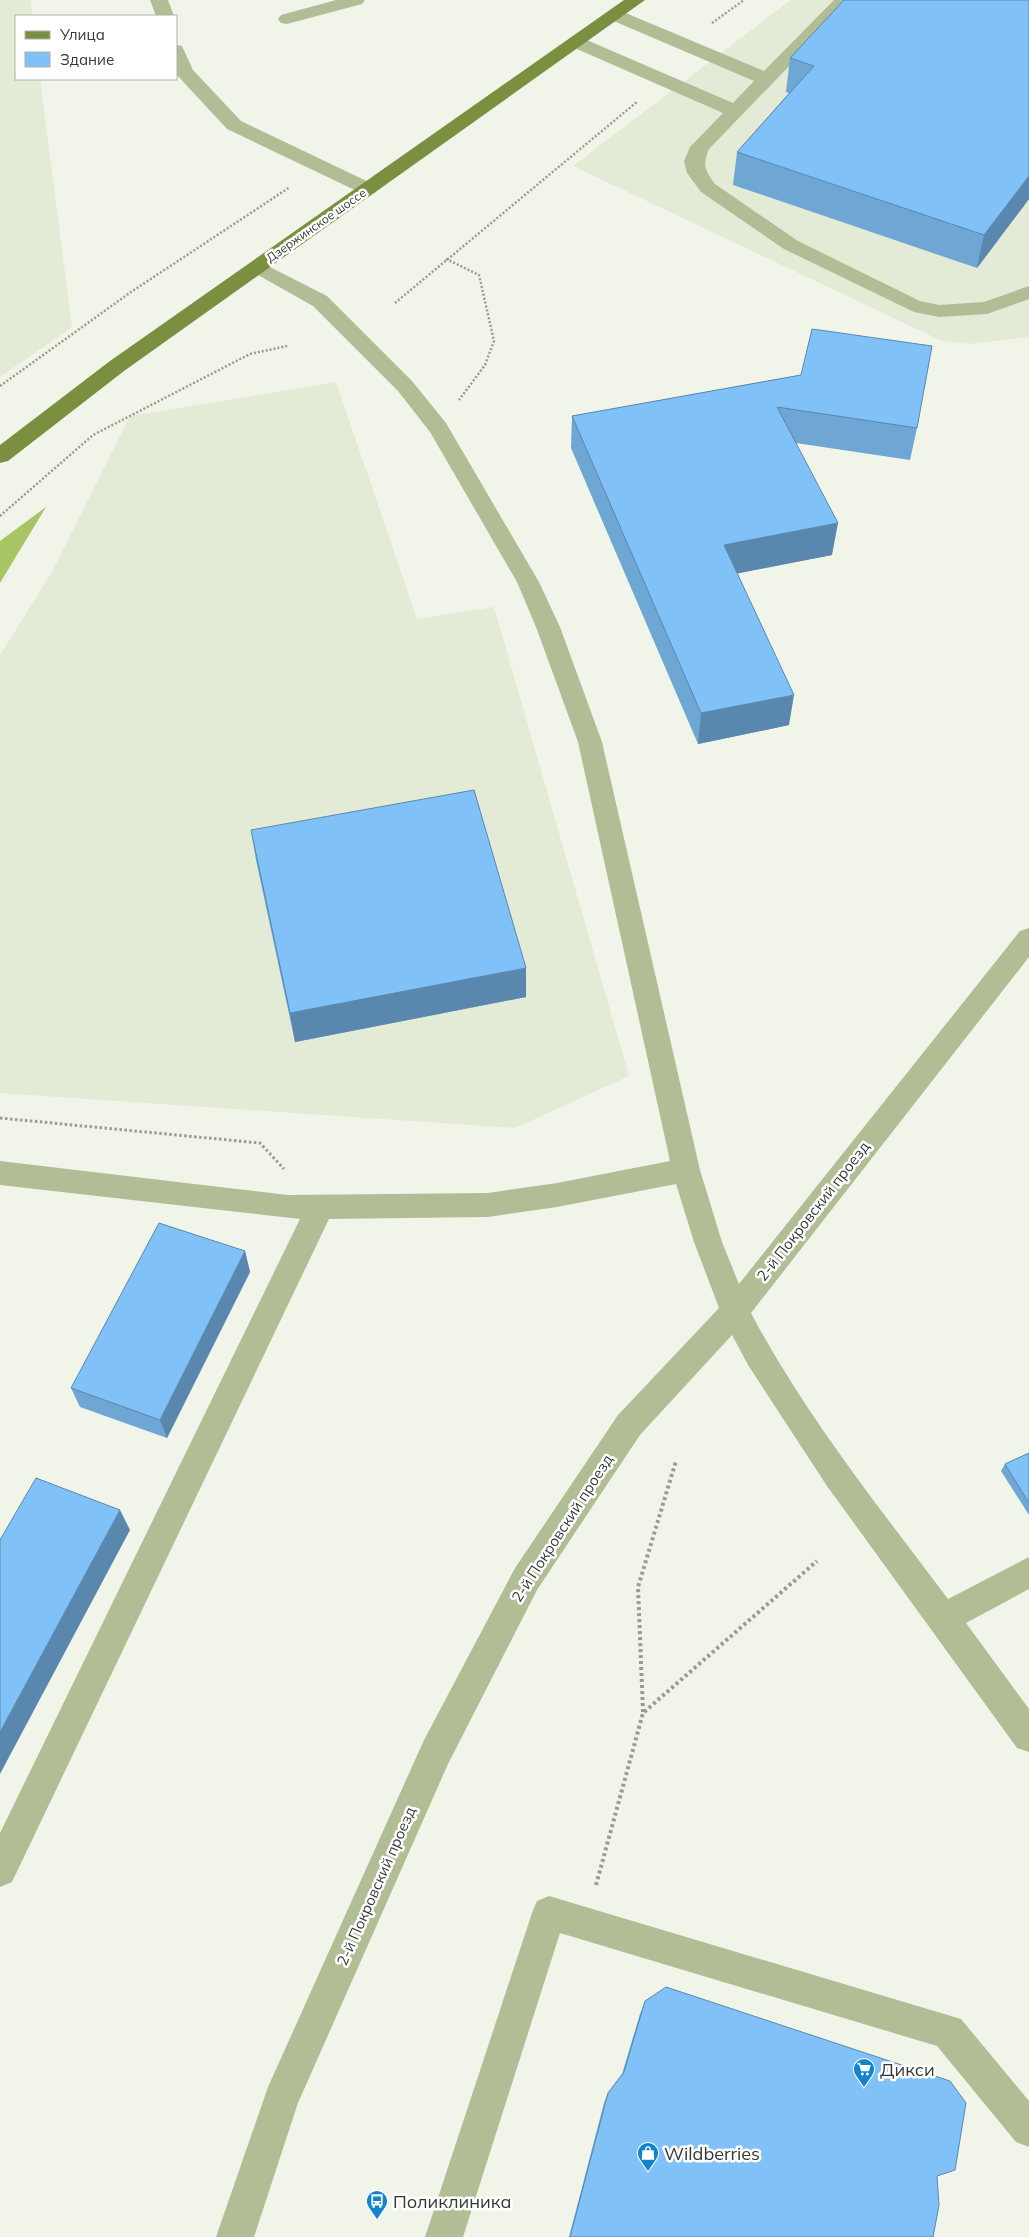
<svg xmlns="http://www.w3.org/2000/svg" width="1029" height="2237" viewBox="0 0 1029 2237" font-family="Mulish,sans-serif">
	<rect width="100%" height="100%" fill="#f1f5e9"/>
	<!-- built -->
	<g fill="#e3ead6">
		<polygon points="0,0 31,0 32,16 16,16 16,79 40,79 72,327 0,377"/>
		<polygon points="791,0 1029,0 1029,337 969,344 942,341 573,166"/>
		<polygon points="336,382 417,619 494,607 629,1076 515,1128 0,1093 0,655 53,570 130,416"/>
	</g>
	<!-- forest -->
	<polygon fill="#a9c463" points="46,507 0,583 0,541"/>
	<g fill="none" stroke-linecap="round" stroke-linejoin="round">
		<!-- path-far2 -->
		<g stroke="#999c93" stroke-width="2.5" stroke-dasharray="2 2" stroke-linecap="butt">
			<polyline points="712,23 744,0"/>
			<polyline points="446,259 479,275 494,341 485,365 459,400"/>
			<polyline points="395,303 638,101"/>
			<polyline points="0,386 131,292 290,187"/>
			<polyline points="0,516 93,435 250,354 287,346"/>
		</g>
		<!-- path-far1 -->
		<polyline stroke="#999c93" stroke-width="3" stroke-dasharray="2.5 2.5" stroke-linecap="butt" points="0,1118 260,1143 284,1169"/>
		<!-- path -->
		<g stroke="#999c93" stroke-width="4" stroke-dasharray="3 3" stroke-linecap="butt">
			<polyline points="643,1712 638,1587 676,1461"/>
			<polyline points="596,1885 643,1713 817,1561"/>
		</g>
		<!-- minor -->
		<g fill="#b1be95" fill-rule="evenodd">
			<polygon points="150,0 168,0 174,16 156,16"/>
			<polygon points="336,0 365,0 362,4 287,24 281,23 278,19 281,15"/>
			<path d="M834,0h19l-144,149c-7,17 -4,21 6,35l83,57 122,60 19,4 45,-3 45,-16v13l-42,15 -48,3 -25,-5 -130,-63 -83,-57 -14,-19 -3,-12 6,-14 33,-34 -153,-67 -3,-4 3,-4h12l151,65 21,-22 -145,-62 -3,-4 3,-4h12l143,60z"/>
			<polygon points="176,45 182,46 193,70 241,121 375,185 378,189 375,193 361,193 227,129 176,74"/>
			<path d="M258,261l69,35 85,85 34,42 93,159 21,45 42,115 98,428 22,72 17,42 281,-353 9,-3v29l-278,356c54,102 128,194 197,286l81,-42v32l-63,34 63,86v43l-12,-4 -190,-262 -79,-121 -16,-30 -92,100 -103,155 -89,174 -150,339 -44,134h-38l52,-150 156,-347 91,-172 103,-153 101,-107 -25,-66 -18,-58 -119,23 -69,10 -159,2 -317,663 -12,5v-54l300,-614 -300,-34v-24l288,34 200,-2 69,-10 113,-22 -92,-419 -42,-115 -19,-45 -87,-150 -32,-41 -85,-85 -62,-35 -3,-4 3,-4z"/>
			<polygon points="549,1896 961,2019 1029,2101 1029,2147 1016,2142 937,2046 560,1933 463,2237 425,2237 532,1913 537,1901"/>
		</g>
		<!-- major -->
		<polygon fill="#7a8f40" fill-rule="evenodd" points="624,0 645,0 124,371 8,461 0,463 0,445 110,361"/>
	</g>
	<!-- wall -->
	<g fill="#6ea6d4">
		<polygon points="1029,0 1029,199 977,268 733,185 737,152 789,93 786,92 790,58"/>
		<polygon points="801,375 917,428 910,460 796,443 832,555 737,573 789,725 698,744 571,448 572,416"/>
		<polygon points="251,830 526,997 295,1042 256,860"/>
		<polygon points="245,1251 250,1272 167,1438 80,1407 71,1388"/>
		<polygon points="1029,1453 1029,1515 1001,1471 1005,1464"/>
		<polygon points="645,2001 937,2177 933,2237 569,2237 604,2103 608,2093 622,2074 640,2014"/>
	</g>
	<!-- shaded-wall -->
	<g fill="#5a87ad">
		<polygon points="1029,176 1029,199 977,268 984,235"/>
		<polygon points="838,523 832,555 720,577 724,545"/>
		<polygon points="794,695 789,725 698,744 701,713"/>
		<polygon points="526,968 526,997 295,1042 290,1013"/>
		<polygon points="245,1251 250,1272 167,1438 160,1420"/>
		<polygon points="120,1510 130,1530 0,1774 0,1732"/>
	</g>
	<!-- building -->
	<g fill="#80c1f7" stroke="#5a87ad">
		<polygon points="844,0 1029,0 1029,176 984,235 737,152 814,66 790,58"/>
		<polygon points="812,329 932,346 917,428 777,407 838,523 724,545 794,695 701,713 572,416 801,375"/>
		<polygon points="474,790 526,968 290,1013 251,830"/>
		<polygon points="159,1223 245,1251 160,1420 71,1388"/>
		<polygon points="1029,1453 1029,1503 1005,1464"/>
		<polygon points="36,1478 120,1510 0,1732 0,1540"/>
		<polygon points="666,1987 950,2081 966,2103 955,2170 937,2176 939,2205 933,2237 570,2237 608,2093 624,2072 645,2001"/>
	</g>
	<!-- icons -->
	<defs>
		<g id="supermarket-pin" transform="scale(1.125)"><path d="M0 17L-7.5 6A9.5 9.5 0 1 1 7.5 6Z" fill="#1184cd" stroke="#fff"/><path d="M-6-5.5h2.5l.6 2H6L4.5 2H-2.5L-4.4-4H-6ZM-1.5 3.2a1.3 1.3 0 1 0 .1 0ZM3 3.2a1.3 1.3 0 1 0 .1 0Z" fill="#fff"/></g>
		<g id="shop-pin" transform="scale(1.125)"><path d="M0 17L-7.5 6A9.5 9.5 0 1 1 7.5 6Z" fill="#1184cd" stroke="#fff"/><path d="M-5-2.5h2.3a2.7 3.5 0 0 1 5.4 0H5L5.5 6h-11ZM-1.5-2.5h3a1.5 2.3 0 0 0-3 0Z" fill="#fff"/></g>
		<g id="bus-pin" transform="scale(1.125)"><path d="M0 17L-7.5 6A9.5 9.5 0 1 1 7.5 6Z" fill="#1184cd" stroke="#fff"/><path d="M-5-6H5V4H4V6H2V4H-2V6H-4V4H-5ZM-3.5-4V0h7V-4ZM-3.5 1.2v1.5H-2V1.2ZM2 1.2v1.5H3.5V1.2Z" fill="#fff"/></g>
	</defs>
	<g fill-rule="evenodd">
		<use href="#supermarket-pin" x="864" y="2069"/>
		<use href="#shop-pin" x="648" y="2153"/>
		<use href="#bus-pin" x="377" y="2201"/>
	</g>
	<g text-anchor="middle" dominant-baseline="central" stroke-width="5" stroke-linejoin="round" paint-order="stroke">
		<!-- far-street labels -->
		<g font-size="12" fill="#363833" stroke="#fff">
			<text transform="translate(316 225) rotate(-35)">Дзержинское шоссе</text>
		</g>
		<!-- street labels -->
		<g font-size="15" fill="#363833" stroke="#fff">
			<text transform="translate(813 1211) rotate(-52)">2-й Покровский проезд</text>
			<text transform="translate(562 1528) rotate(-57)">2-й Покровский проезд</text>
			<text transform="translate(376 1886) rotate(-66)">2-й Покровский проезд</text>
		</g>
		<!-- near-poi labels -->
		<g font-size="18" fill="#363833" stroke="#fff" text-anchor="start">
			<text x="880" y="2069">Дикси</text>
			<text x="664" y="2153">Wildberries</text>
			<text x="393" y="2201">Поликлиника</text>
		</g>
	</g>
	<!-- legend -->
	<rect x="15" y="15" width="162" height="65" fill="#ffffff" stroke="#afafad"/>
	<rect x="25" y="31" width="25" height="8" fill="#7a8f40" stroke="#afafad"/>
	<text x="60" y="40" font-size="15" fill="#363833">Улица</text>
	<rect x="25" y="52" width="25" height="15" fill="#80c1f7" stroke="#afafad"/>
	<text x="60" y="65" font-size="15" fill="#363833">Здание</text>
</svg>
